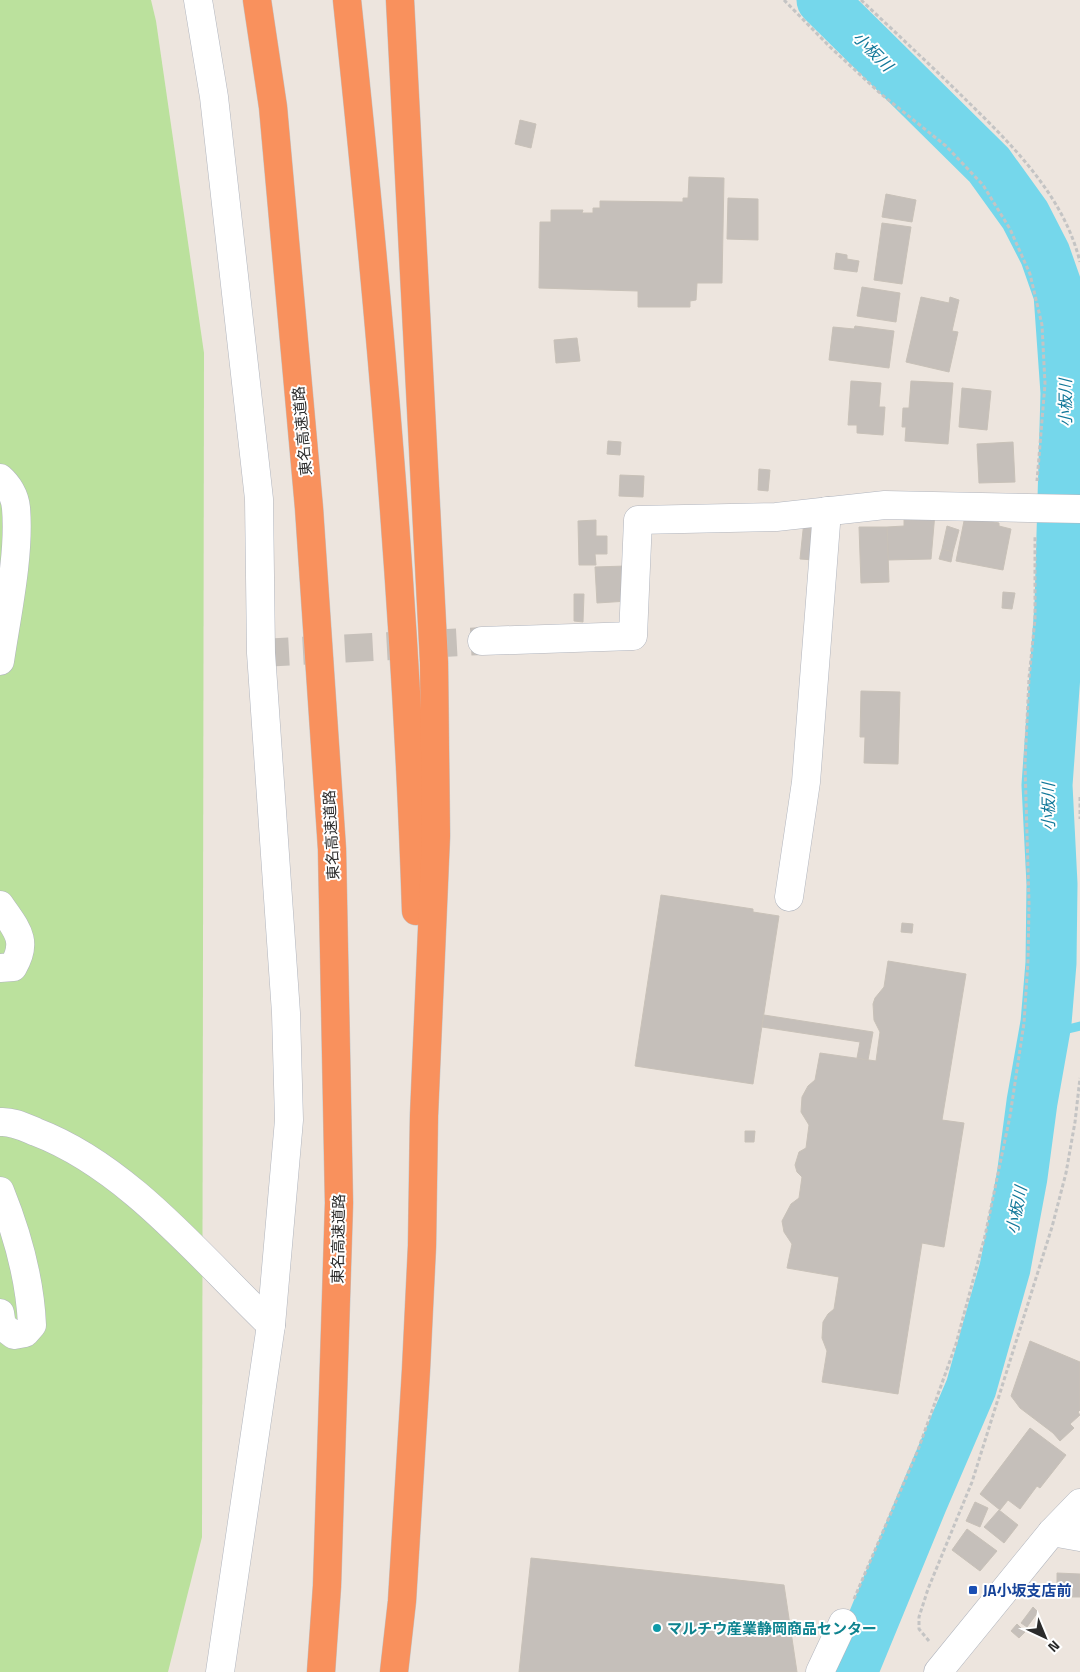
<svg xmlns="http://www.w3.org/2000/svg" width="1080" height="1672" viewBox="0 0 1080 1672" font-family="'Titillium Web','Noto Sans JP',sans-serif">
	<rect width="100%" height="100%" fill="#ede5de"/>
	<!-- green -->
	<polygon fill="#bbe19d" points="0,0 151,0 156,21 204,353 202,1537 168,1672 0,1672"/>
	<g fill="none" stroke-linecap="round" stroke-linejoin="round">
		<!-- stream -->
		<polyline stroke="#75d7eb" stroke-width="9" points="1032,1102 1053,1046 1064,1030 1080,1026"/>
		<!-- river -->
		<polyline stroke="#75d7eb" stroke-width="51" points="822,0 989,165 1025,215 1045,254 1059,294 1066,393 1060,605 1047,785 1052,884 1051,963 1046,1023 1032,1102 1022,1177 1005,1268 971,1388 922,1502 852,1672"/>
	</g>
	<!-- building -->
	<g fill="#c5bfba" stroke="#c8c1b8">
		<polygon points="520,120 536,124 531,148 515,144"/>
		<polygon points="689,177 724,178 722,283 697,283 696,300 690,301 690,307 638,307 638,291 539,288 540,222 551,222 551,210 583,210 582,213 593,213 593,208 600,208 600,201 683,202 683,198 688,198"/>
		<polygon points="886,194 916,200 912,222 882,217"/>
		<polygon points="728,198 758,199 758,240 727,239"/>
		<polygon points="882,223 911,227 902,284 874,280"/>
		<polygon points="836,253 847,255 847,259 859,261 857,272 834,269"/>
		<polygon points="862,287 900,293 896,322 857,316"/>
		<polygon points="921,297 949,303 950,297 959,300 952,331 958,332 949,372 906,362"/>
		<polygon points="855,326 894,331 889,368 829,360 833,327 854,329"/>
		<polygon points="577,338 580,361 556,363 554,340"/>
		<polygon points="851,381 881,383 879,407 885,407 883,435 857,433 857,425 848,425"/>
		<polygon points="911,381 953,383 948,444 905,441 906,427 902,427 903,408 909,408"/>
		<polygon points="962,388 991,391 987,430 959,427"/>
		<polygon points="608,441 621,442 620,455 607,454"/>
		<polygon points="1013,442 1015,482 979,483 977,444"/>
		<polygon points="759,469 770,470 768,491 758,490"/>
		<polygon points="620,475 644,476 643,497 619,496"/>
		<polygon points="935,513 931,559 888,560 887,527 904,526 904,514"/>
		<polygon points="965,516 999,523 999,526 1011,529 1003,570 956,561"/>
		<polygon points="596,520 596,536 607,536 607,554 595,554 596,565 579,565 578,521"/>
		<polygon points="804,521 817,522 814,560 800,559"/>
		<polygon points="947,526 959,530 953,552 942,549"/>
		<polygon points="859,527 887,527 889,582 861,583"/>
		<polygon points="942,549 953,552 951,562 939,559"/>
		<polygon points="626,566 628,601 597,603 595,567"/>
		<polygon points="1003,592 1015,593 1012,609 1002,608"/>
		<polygon points="574,594 584,594 583,622 574,621"/>
		<polygon points="861,691 900,692 898,764 864,763 865,737 860,737"/>
		<polygon points="661,895 753,909 753,912 779,916 753,1084 635,1066"/>
		<polygon points="902,923 913,924 912,933 901,932"/>
		<polygon points="888,961 966,974 942,1120 964,1123 944,1247 922,1243 898,1394 822,1382 827,1351 822,1338 823,1322 828,1314 834,1309 839,1277 787,1268 792,1244 784,1232 782,1221 791,1204 799,1198 802,1177 797,1172 795,1165 799,1152 806,1148 809,1125 801,1112 802,1097 808,1086 815,1080 820,1053 876,1061 880,1032 874,1020 873,1004 875,998 884,987"/>
		<polygon points="764,1015 873,1032 868,1060 857,1058 860,1042 762,1027"/>
		<polygon points="745,1131 755,1131 754,1142 745,1142"/>
		<polygon points="1030,1341 1080,1362 1080,1410 1078,1412 1080,1415 1070,1424 1074,1428 1060,1441 1053,1433 1020,1408 1011,1396"/>
		<polygon points="1030,1428 1066,1455 1040,1488 1037,1486 1020,1509 1008,1500 1000,1510 980,1494"/>
		<polygon points="975,1502 988,1508 980,1527 966,1521"/>
		<polygon points="999,1510 1018,1525 1004,1543 984,1527"/>
		<polygon points="967,1529 997,1551 980,1571 952,1550"/>
		<polygon points="531,1558 784,1585 797,1672 519,1672"/>
		<polygon points="1057,1573 1080,1574 1080,1597 1057,1597"/>
		<polygon points="1033,1607 1038,1612 1027,1627 1021,1623"/>
		<polygon points="1017,1624 1025,1632 1019,1638 1011,1631"/>
	</g>
	<g fill="none" stroke-linecap="round" stroke-linejoin="round">
		<!-- street-tunnel -->
		<polyline stroke="#c6c0ba" stroke-width="28" stroke-dasharray="28 14" stroke-linecap="butt" points="261,653 482,641"/>
		<!-- street casing -->
		<g stroke="#b1b5be" stroke-width="29">
			<g id="street">
				<polyline points="198,0 214,97 259,499 261,653 286,1013 289,1120 271,1325 220,1672"/>
				<path d="M0,478c8,7 15,18 16,30 4,46 -9,106 -16,153"/>
				<polyline points="482,641 633,636 638,520 776,517 885,505 1080,509"/>
				<polyline points="789,897 806,782 827,511"/>
				<path d="M0,905c16,24 29,35 13,62l-13,1"/>
				<path d="M0,1122c13,-1 24,5 36,10 92,35 165,126 235,193"/>
				<path d="M0,1191c17,42 30,88 32,134l-7,8 -11,2 -12,-9 -2,-13"/>
				<polyline points="1052,1532 1080,1537"/>
				<polyline points="820,1672 843,1623"/>
			</g>
		</g>
		<!-- secondary casing -->
		<g stroke="#b1b5be" stroke-width="29">
			<polyline id="secondary" points="938,1672 1052,1532 1080,1503"/>
		</g>
		<!-- highway casing -->
		<g stroke="#c4c4c4" stroke-width="29">
			<g id="highway">
				<polyline points="257,0 273,107 309,508 332,849 339,1203 327,1586 321,1672"/>
				<path d="M347,0c32,303 59,606 69,911"/>
				<polyline points="394,1672 402,1601 416,1370 422,1246 424,1116 436,836 434,662 400,0"/>
			</g>
		</g>
		<!-- path -->
		<g stroke="#c4c4c4" stroke-width="3" stroke-dasharray="4 2.5" stroke-linecap="butt">
			<polyline points="784,0 830,47 881,94 946,146 983,185 1010,229 1030,274 1042,325 1045,384 1037,481"/>
			<path d="M861,0c33,31 66,62 99,94 49,48 103,99 120,168"/>
			<polyline points="1080,797 1080,819"/>
			<polyline points="854,1599 918,1450 956,1344 985,1236 1010,1116 1024,1023 1028,961 1029,903 1025,764 1029,678 1035,619 1035,535"/>
			<polyline points="929,1641 919,1629 919,1617 928,1589 972,1482 1052,1227 1066,1173 1075,1122 1080,1078"/>
		</g>
		<!-- street -->
		<use href="#street" stroke="#fff" stroke-width="28"/>
		<!-- secondary -->
		<use href="#secondary" stroke="#fff" stroke-width="28"/>
		<!-- highway -->
		<use href="#highway" stroke="#f9915d" stroke-width="28"/>
	</g>
	<!-- markers -->
	<rect fill="#1a4fb4" stroke="#fff" stroke-width="2" x="968" y="1585" width="10" height="10" rx="2.5"/>
	<circle fill="#0f9aa8" stroke="#fff" stroke-width="2" cx="657" cy="1628" r="5"/>
	<g text-anchor="middle" dominant-baseline="central" stroke-width="4" stroke-linejoin="round" paint-order="stroke">
		<!-- street labels -->
		<g font-size="15" fill="#2b2b2b" stroke="#fff">
			<text transform="translate(302 431) rotate(-95)">東名高速道路</text>
			<text transform="translate(331 835) rotate(-93)">東名高速道路</text>
			<text transform="translate(338 1239) rotate(-89)">東名高速道路</text>
		</g>
		<!-- transit labels -->
		<g font-size="15" font-weight="bold" fill="#164399" stroke="#fff" text-anchor="start">
			<text x="983" y="1590">JA小坂支店前</text>
		</g>
		<!-- culture labels -->
		<g font-size="15" font-weight="bold" fill="#0d838f" stroke="#fff" text-anchor="start">
			<text x="667" y="1628">マルチウ産業静岡商品センター</text>
		</g>
		<!-- water labels -->
		<g font-size="16" font-style="italic" fill="#127899" stroke="#fff">
			<text transform="translate(873 51) rotate(45)">小板川</text>
			<text transform="translate(1065 403) rotate(-90)">小板川</text>
			<text transform="translate(1048 807) rotate(-90)">小板川</text>
			<text transform="translate(1016 1210) rotate(-79)">小板川</text>
		</g>
	</g>
	<!-- north arrow -->
	<g transform="translate(1045 1637) rotate(136)" stroke="#ffffff" stroke-width="4" paint-order="stroke">
	<path d="M0-4L9 19L0 12L-9 19Z" fill="#2b2b2b"/>
	<text y="-8" font-size="14" font-weight="bold" text-anchor="middle" fill="#2b2b2b">N</text>
	</g>
</svg>
